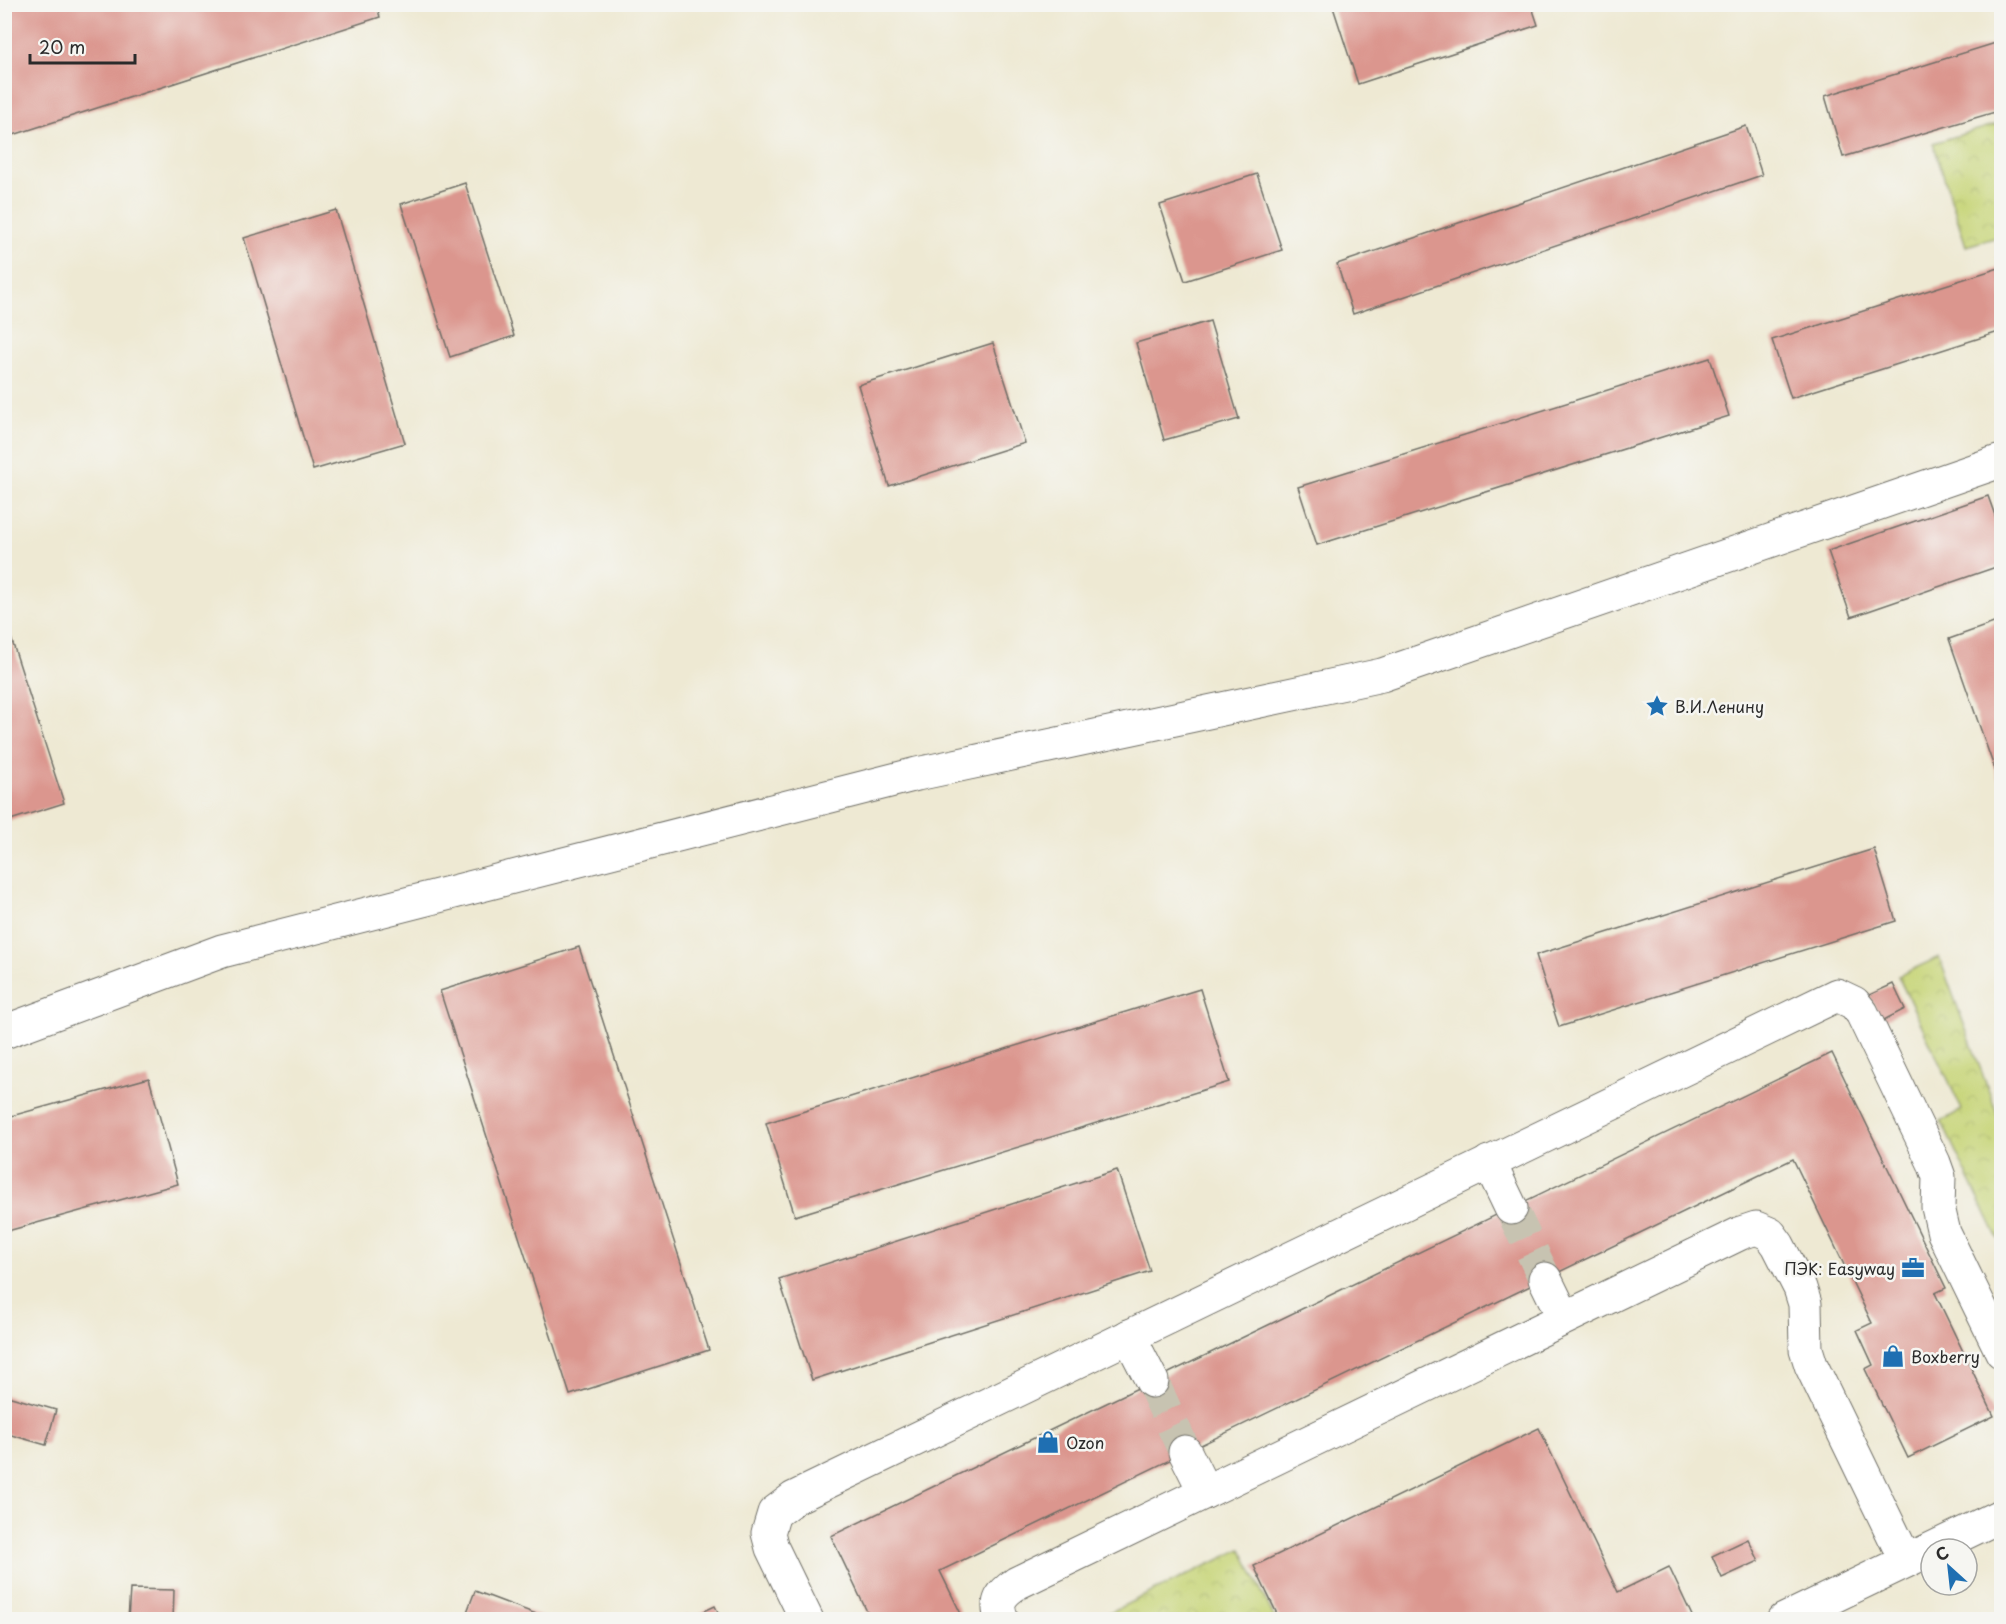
<svg xmlns="http://www.w3.org/2000/svg" width="2006" height="1624" viewBox="0 0 2006 1624" font-family="'Playpen Sans',sans-serif">
	<defs>
		<pattern id="park-crowns" width="20" height="18" patternUnits="userSpaceOnUse" patternTransform="scale(1.5)"><rect width="20" height="18" fill="#c6d476"/><path d="M2 6a3 3 0 1 1 6 0M12 15a3 3 0 1 1 6 0" fill="none" stroke="#aab666"/></pattern>
	</defs>
	<rect width="100%" height="100%" fill="#f6f6f2"/>
	<filter id="ink" filterUnits="userSpaceOnUse"><feTurbulence type="fractalNoise" baseFrequency=".0167" numOctaves="2"/><feDisplacementMap in="SourceGraphic" scale="12" xChannelSelector="R" yChannelSelector="G"/><feConvolveMatrix kernelMatrix="1 2 1 2 8 2 1 2 1" color-interpolation-filters="sRGB"/></filter>
	<filter id="wash" filterUnits="userSpaceOnUse"><feTurbulence type="fractalNoise" baseFrequency=".008" numOctaves="4" result="noise"/><feDisplacementMap in="SourceGraphic" scale="24" xChannelSelector="R" yChannelSelector="G"/><feGaussianBlur stdDeviation="1.35" result="paint"/><feColorMatrix in="noise" values="0 0 0 0 0 0 0 0 0 0 0 0 0 0 0 0 0 1.4 0 .05"/><feComposite in="paint" operator="in"/></filter>
	<g filter="url(#wash)">
		<rect width="100%" height="100%" fill="#eee9d3"/>
		<!-- park -->
		<g fill="url(#park-crowns)" stroke="#788050" stroke-width="1.5">
			<polygon points="2001,123 2001,236 1966,246 1933,143"/>
			<polygon points="1939,957 2001,1124 2002,1237 1998,1239 1941,1121 1962,1110 1898,976"/>
			<polygon points="1241,1549 1275,1619 1096,1619"/>
		</g>
		<g id="blocks">
			<!-- building -->
			<g fill="#db968e">
				<polygon points="4,4 376,4 380,17 4,138"/>
				<polygon points="1332,4 1531,4 1538,25 1358,84"/>
				<polygon points="2002,41 2002,110 1843,157 1825,96"/>
				<polygon points="1746,126 1762,175 1353,314 1337,264"/>
				<polygon points="1257,174 1282,250 1185,281 1160,205"/>
				<polygon points="465,183 514,336 450,357 401,204"/>
				<polygon points="336,210 405,443 313,470 244,238"/>
				<polygon points="2002,267 2002,331 1791,398 1772,340"/>
				<polygon points="1210,321 1239,419 1164,440 1136,343"/>
				<polygon points="993,343 1025,443 889,486 858,385"/>
				<polygon points="1710,358 1729,416 1317,545 1298,487"/>
				<polygon points="1988,496 2002,535 2002,565 1851,617 1828,551"/>
				<polygon points="4,616 64,803 4,822"/>
				<polygon points="2002,620 2002,787 2001,787 1949,639"/>
				<polygon points="1874,849 1896,921 1559,1027 1536,955"/>
				<polygon points="579,947 709,1350 570,1395 440,991"/>
				<polygon points="1893,984 1905,1009 1882,1021 1869,995"/>
				<polygon points="1200,989 1229,1082 795,1216 766,1123"/>
				<polygon points="1832,1053 1946,1288 1935,1293 1994,1416 1908,1458 1865,1369 1873,1365 1857,1330 1872,1323 1793,1159 940,1571 964,1620 871,1620 831,1536"/>
				<polygon points="149,1078 178,1184 4,1232 4,1118"/>
				<polygon points="1117,1170 1150,1271 812,1380 779,1279"/>
				<polygon points="4,1395 56,1410 46,1445 4,1433"/>
				<polygon points="1539,1428 1618,1592 1669,1567 1694,1620 1280,1620 1254,1566"/>
				<polygon points="1748,1539 1759,1561 1722,1578 1712,1556"/>
				<polygon points="130,1589 174,1590 173,1620 128,1620"/>
				<polygon points="475,1591 544,1617 543,1620 464,1620"/>
				<polygon points="715,1606 722,1620 676,1620 688,1614 690,1618"/>
			</g>
		</g>
	</g>
	<g filter="url(#ink)">
		<use href="#blocks" fill-opacity="0" stroke="#6f6e66" stroke-width="1.5"/>
		<g fill="none" stroke-linecap="round" stroke-linejoin="round">
			<!-- minor-tunnel -->
			<g stroke="#c7c3b1" stroke-width="33" stroke-dasharray="33 16" stroke-linecap="butt">
				<polyline points="1511,1208 1545,1279"/>
				<polyline points="1152,1381 1185,1452"/>
			</g>
			<!-- minor casing -->
			<g stroke="#6f6e66" stroke-width="35">
				<g id="minor">
					<polyline points="4,1032 222,951 917,774 1382,675 1998,462"/>
					<polyline points="1489,1162 1511,1208"/>
					<polyline points="1545,1279 1564,1318"/>
					<polyline points="1129,1336 1152,1381"/>
					<polyline points="1185,1452 1205,1492"/>
					<polyline points="807,1620 772,1548 768,1533 774,1513 794,1498 1837,995 1854,1003 1862,1013 1934,1163 1939,1177 1938,1207 1944,1233 2002,1352"/>
					<path d="M1002,1620c-8,-19 0,-27 15,-37l724,-350 15,-5 14,6 8,11 22,43 5,16 1,45 5,16 95,196"/>
					<polyline points="1784,1620 2002,1515"/>
				</g>
			</g>
			<!-- minor -->
			<use href="#minor" stroke="#fff" stroke-width="33"/>
		</g>
	</g>
	<!-- icons -->
	<defs>
		<g id="sight-bare" transform="scale(1.8)"><path d="M0-6L1.8-2.2L6-1.7L2.9 1.2L3.7 5.4L0 3.3L-3.7 5.4L-2.9 1.2L-6-1.7L-1.8-2.2Z" fill="#1f6fb2" stroke="#f6f6f2" stroke-width="2.5" paint-order="stroke"/></g>
		<g id="office-bare" transform="scale(1.8)"><path d="M-6-3h4V-5.5h4V-3h4V5H-6ZM-1-4.5V-3h2v-1.5ZM-6 0V1H6V0Z" fill="#1f6fb2" stroke="#f6f6f2" stroke-width="2.5" paint-order="stroke"/></g>
		<g id="shop-bare" transform="scale(1.8)"><path d="M-5-2.5h2.3a2.7 3.5 0 0 1 5.4 0H5L5.5 6h-11ZM-1.5-2.5h3a1.5 2.3 0 0 0-3 0Z" fill="#1f6fb2" stroke="#f6f6f2" stroke-width="2.5" paint-order="stroke"/></g>
	</defs>
	<g fill-rule="evenodd">
		<use href="#sight-bare" x="1657" y="706"/>
		<use href="#office-bare" x="1913" y="1268"/>
		<use href="#shop-bare" x="1893" y="1356"/>
		<use href="#shop-bare" x="1048" y="1442"/>
	</g>
	<g text-anchor="middle" dominant-baseline="central" stroke-width="5" stroke-linejoin="round" paint-order="stroke">
		<!-- poi labels -->
		<g font-size="16" fill="#2b2b2b" stroke="#f6f6f2" text-anchor="start">
			<text x="1675" y="706">В.И.Ленину</text>
			<text x="1895" y="1268" text-anchor="end">ПЭК: Easyway</text>
			<text x="1911" y="1356">Boxberry</text>
			<text x="1066" y="1442">Ozon</text>
		</g>
	</g>
	<!-- margin -->
	<rect width="2006" height="1624" fill="none" stroke="#f6f6f2" stroke-width="24"/>
	<!-- north arrow -->
	<g transform="translate(1949 1567) rotate(333)"><circle r="28" fill="#f6f6f2" stroke="#a5a5a2" stroke-width="1.5"/>
	<path d="M0-4.5L10 22L0 15L-10 22Z" fill="#1f6fb2"/>
	<text y="-9" font-size="16" font-weight="bold" text-anchor="middle" fill="#2b2b2b">С</text>
	</g>
	<!-- scale -->
	<path d="M30 54v9h105v-9" fill="none" stroke="#2b2b2b" stroke-width="3"/>
	<text x="39" y="54" font-size="18" fill="#2b2b2b" stroke="#f6f6f2" stroke-width="4.5" paint-order="stroke">20 m</text>
</svg>
